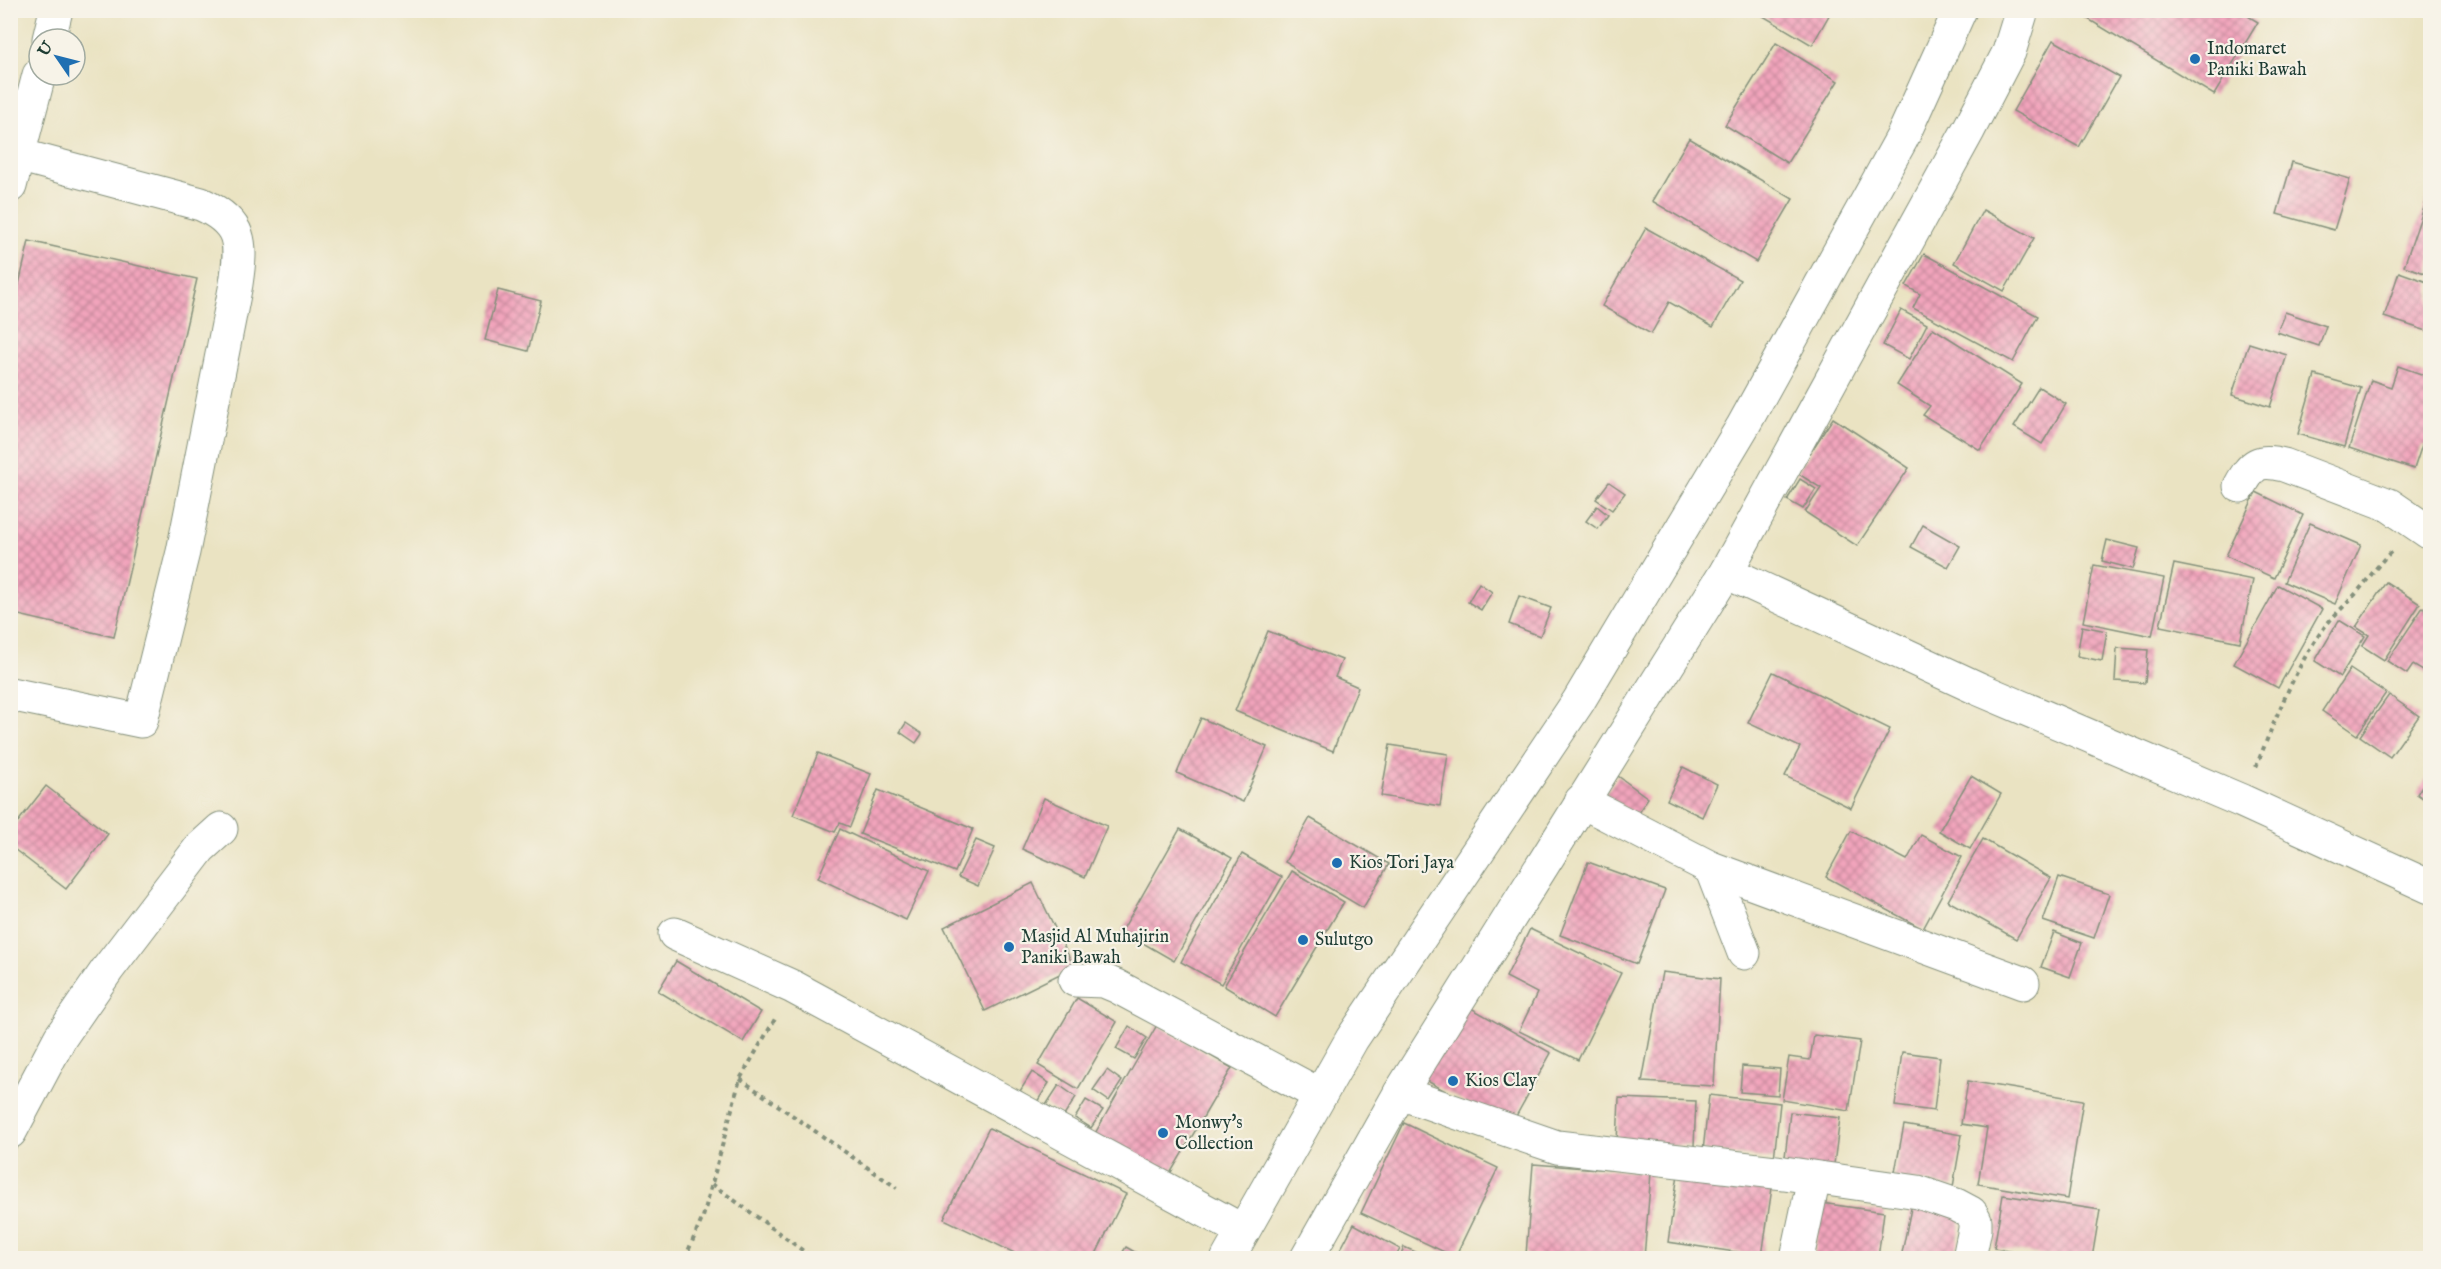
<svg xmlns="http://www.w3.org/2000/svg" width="2441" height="1269" viewBox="0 0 2441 1269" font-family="'IM FELL English',serif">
	<defs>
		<pattern id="building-cross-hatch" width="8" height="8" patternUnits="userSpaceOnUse" patternTransform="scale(1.5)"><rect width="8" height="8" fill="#f2a4bc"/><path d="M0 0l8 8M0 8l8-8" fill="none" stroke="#c3879a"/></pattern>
	</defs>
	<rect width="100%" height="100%" fill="#f7f3e8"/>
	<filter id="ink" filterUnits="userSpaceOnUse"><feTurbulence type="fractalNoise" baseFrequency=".0167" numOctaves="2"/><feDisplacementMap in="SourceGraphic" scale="12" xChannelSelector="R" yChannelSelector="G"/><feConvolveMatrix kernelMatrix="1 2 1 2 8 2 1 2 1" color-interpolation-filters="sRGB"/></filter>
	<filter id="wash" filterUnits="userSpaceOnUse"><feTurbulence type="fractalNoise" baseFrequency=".008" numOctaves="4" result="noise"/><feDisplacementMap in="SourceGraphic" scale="24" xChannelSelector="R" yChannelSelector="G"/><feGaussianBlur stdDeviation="1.35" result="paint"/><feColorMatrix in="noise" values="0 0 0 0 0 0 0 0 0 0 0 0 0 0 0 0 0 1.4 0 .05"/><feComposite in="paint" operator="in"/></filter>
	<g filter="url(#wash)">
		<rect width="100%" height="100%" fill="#eae3c2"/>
		<g id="blocks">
			<!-- building -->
			<g fill="url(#building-cross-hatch)">
				<polygon points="1753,10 1832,10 1812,45"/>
				<polygon points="2087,10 2238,10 2258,22 2214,95 2083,16"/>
				<polygon points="2053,40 2119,77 2079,147 2013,111"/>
				<polygon points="1776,43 1838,81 1787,163 1725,125"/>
				<polygon points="1689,138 1793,199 1756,262 1652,201"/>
				<polygon points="2292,162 2350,179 2334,230 2277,214"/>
				<polygon points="2428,196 2430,197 2430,275 2404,266"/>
				<polygon points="1983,210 2034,238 2004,291 1954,263"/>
				<polygon points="1646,228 1740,280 1713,327 1669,302 1651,334 1602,306"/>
				<polygon points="29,241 197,279 114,637 10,613 10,323"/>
				<polygon points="1924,254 2038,316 2013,362 1913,308 1920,294 1906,286"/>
				<polygon points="2399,272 2430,283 2430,332 2384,317"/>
				<polygon points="498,290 541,301 528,351 485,340"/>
				<polygon points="1901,310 1927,324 1909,359 1883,345"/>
				<polygon points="2285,312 2326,326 2319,346 2277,332"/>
				<polygon points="1933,328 2022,384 1980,450 1923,415 1930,406 1897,385"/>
				<polygon points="2249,343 2287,355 2270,407 2232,395"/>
				<polygon points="2398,366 2430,377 2430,447 2422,445 2414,469 2349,448 2371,380 2391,387"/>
				<polygon points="2315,375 2361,388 2344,447 2298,434"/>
				<polygon points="2039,387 2066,404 2042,444 2014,427"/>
				<polygon points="1833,418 1909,468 1857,546 1805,512 1821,488 1797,473"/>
				<polygon points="1800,479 1816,489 1803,509 1787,500"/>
				<polygon points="1609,482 1625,493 1612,510 1596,499"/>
				<polygon points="2256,492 2303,515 2274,578 2226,556"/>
				<polygon points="1597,506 1608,515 1598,529 1586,521"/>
				<polygon points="2310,523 2361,545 2335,604 2284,582"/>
				<polygon points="1923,525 1960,546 1948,567 1911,547"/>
				<polygon points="2107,540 2139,548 2133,569 2102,561"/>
				<polygon points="2174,564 2253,580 2240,642 2160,626"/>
				<polygon points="2094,565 2164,578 2152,636 2083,622"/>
				<polygon points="2386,582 2420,604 2384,660 2362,646 2369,635 2356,627"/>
				<polygon points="1479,583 1492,592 1481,610 1468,602"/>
				<polygon points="2278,585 2322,609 2278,688 2234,664"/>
				<polygon points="1519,596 1551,608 1540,636 1509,624"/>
				<polygon points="2423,607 2430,612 2430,670 2428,674 2413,665 2407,674 2387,661"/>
				<polygon points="2339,620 2365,636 2340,677 2315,661"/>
				<polygon points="2082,626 2107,631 2102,661 2077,656"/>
				<polygon points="1268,631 1342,660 1335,677 1358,687 1333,751 1235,711"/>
				<polygon points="2117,648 2148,650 2145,683 2115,681"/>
				<polygon points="2350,669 2386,693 2357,735 2322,711"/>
				<polygon points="1773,672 1890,729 1851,808 1785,776 1800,747 1748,723"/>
				<polygon points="2389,695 2419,716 2390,757 2360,736"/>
				<polygon points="1201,718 1267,747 1243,802 1177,773"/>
				<polygon points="906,723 922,734 916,743 900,732"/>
				<polygon points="1390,745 1448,754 1440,806 1381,796"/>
				<polygon points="818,753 871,774 850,827 840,823 835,832 793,815"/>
				<polygon points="1683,767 1717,784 1702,817 1667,800"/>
				<polygon points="2430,773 2430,803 2417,794"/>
				<polygon points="1618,776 1648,798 1636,816 1605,794"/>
				<polygon points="1971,776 2001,794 1970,849 1939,831"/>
				<polygon points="46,786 108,834 66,889 10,846 10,832"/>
				<polygon points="878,790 973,829 955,872 860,834"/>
				<polygon points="1044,798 1107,826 1085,877 1022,849"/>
				<polygon points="1310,818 1389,864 1363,908 1285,862"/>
				<polygon points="840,829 929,871 906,920 818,878"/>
				<polygon points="1180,829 1232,858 1174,961 1122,931"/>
				<polygon points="1851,831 1907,860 1921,835 1962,857 1923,929 1826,877"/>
				<polygon points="1983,839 2051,878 2016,939 1948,901"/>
				<polygon points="976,840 995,848 978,886 958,877"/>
				<polygon points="1242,854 1282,877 1221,984 1181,962"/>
				<polygon points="1588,862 1665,890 1637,964 1560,935"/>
				<polygon points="1292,871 1344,902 1275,1017 1224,986"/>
				<polygon points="2059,877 2109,894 2094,938 2043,921"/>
				<polygon points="1033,883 1074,967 985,1011 944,927"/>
				<polygon points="1530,929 1621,973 1578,1060 1519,1031 1537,993 1506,977"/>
				<polygon points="2054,932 2082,943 2070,977 2041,967"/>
				<polygon points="676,961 761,1012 743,1042 658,991"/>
				<polygon points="1662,972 1720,979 1714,1086 1642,1082"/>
				<polygon points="1077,998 1117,1022 1078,1089 1038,1065"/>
				<polygon points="1462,1003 1551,1053 1510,1127 1420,1077"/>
				<polygon points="1157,1025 1232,1068 1167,1179 1093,1137"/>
				<polygon points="1129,1026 1147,1038 1134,1059 1116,1049"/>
				<polygon points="1814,1035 1860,1041 1849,1111 1782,1100 1789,1057 1810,1060"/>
				<polygon points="1902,1052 1940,1057 1934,1111 1895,1106"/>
				<polygon points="1742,1066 1780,1069 1778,1095 1740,1092"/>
				<polygon points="1107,1070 1122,1081 1109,1101 1093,1090"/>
				<polygon points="1032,1072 1049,1083 1037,1102 1020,1091"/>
				<polygon points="1968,1081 2083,1100 2067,1199 1978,1184 1987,1128 1961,1124"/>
				<polygon points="1059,1085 1076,1097 1064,1116 1046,1105"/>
				<polygon points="1709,1095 1780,1103 1774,1159 1703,1151"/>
				<polygon points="1619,1098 1696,1101 1694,1146 1617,1143"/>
				<polygon points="1086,1100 1103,1110 1091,1128 1075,1118"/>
				<polygon points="1790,1112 1840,1118 1833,1172 1784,1166"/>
				<polygon points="1404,1123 1498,1168 1455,1257 1361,1213"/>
				<polygon points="1904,1125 1962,1135 1953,1187 1894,1177"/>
				<polygon points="989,1128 1126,1194 1094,1258 1025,1258 944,1219"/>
				<polygon points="1533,1164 1651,1173 1644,1258 1577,1258 1526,1255"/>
				<polygon points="1678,1174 1772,1188 1762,1256 1668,1242"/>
				<polygon points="2003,1195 2100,1210 2092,1258 2064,1258 1994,1248"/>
				<polygon points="1821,1203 1884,1212 1878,1258 1814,1258"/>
				<polygon points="1912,1203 1962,1212 1954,1258 1901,1258"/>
				<polygon points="1354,1224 1400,1249 1395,1258 1336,1258"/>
				<polygon points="1126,1247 1145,1258 1119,1258"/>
				<polygon points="1404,1247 1429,1258 1400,1258"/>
			</g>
		</g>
	</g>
	<g filter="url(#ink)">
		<use href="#blocks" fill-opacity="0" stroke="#84907b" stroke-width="1.5"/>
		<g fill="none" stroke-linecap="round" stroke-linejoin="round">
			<!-- minor casing -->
			<g stroke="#84907b" stroke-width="35">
				<g id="minor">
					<polyline points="49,39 56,10"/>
					<polyline points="10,186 39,75"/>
					<path d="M2240,486c13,-23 18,-27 44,-21l105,40 41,28"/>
					<polyline points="1726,572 1979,689 2242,801 2430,887"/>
					<path d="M10,694l131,27 42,-169 53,-268c6,-41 7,-61 -35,-80l-183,-49"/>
					<polyline points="1581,801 1711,868 2023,983"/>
					<polyline points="1711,868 1744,953"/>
					<polyline points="675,934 793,987 1243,1231"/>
					<polyline points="1075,980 1104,981 1116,986 1320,1095"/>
					<polyline points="1400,1093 1557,1147 1784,1173 1918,1192 1956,1205 1971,1213 1975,1220 1975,1229 1969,1258"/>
					<polyline points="10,1132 60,1038 107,970 200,848 221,829"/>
					<polyline points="1797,1258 1814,1178"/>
				</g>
			</g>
			<!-- trunk casing -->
			<g stroke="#84907b" stroke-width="35">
				<g id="trunk">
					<polyline points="1228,1258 1352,1039 1578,702 1743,426 1902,138 1960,10"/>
					<polyline points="1307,1258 1400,1093 1726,572 1969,129 2009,52 2022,10"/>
				</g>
			</g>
			<!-- path -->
			<g stroke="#84907b" stroke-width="4" stroke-dasharray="4.5 4.5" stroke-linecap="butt">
				<path d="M2256,767c18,-45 41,-105 71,-143 10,-12 22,-22 32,-34 11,-13 19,-26 32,-38"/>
				<polyline points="740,1079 897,1188"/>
				<polyline points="712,1184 813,1258"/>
				<polyline points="685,1258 703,1217 740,1079 775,1019"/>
			</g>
			<!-- minor -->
			<use href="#minor" stroke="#fff" stroke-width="33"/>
			<!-- trunk -->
			<use href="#trunk" stroke="#fff" stroke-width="33"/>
		</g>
	</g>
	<!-- markers -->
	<g fill="#1f6fb2" stroke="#f7f3e8" stroke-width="2">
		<circle cx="2195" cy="59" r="6"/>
		<circle cx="1337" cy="863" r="6"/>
		<circle cx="1303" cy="940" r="6"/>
		<circle cx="1009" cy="947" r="6"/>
		<circle cx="1453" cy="1081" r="6"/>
		<circle cx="1163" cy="1133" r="6"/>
	</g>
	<g text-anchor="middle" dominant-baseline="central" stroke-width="4.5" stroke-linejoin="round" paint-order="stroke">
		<!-- poi labels -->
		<g font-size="18" fill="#1f3d34" stroke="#f7f3e8" text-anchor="start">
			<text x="2207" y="49">Indomaret<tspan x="2207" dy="21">Paniki Bawah</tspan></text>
			<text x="1349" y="863">Kios Tori Jaya</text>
			<text x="1021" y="937">Masjid Al Muhajirin<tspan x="1021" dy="21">Paniki Bawah</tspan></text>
			<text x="1315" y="940">Sulutgo</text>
			<text x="1465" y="1081">Kios Clay</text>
			<text x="1175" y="1123">Monwy's<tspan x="1175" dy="21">Collection</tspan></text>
		</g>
	</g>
	<!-- margin -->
	<rect width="2441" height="1269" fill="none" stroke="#f7f3e8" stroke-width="36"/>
	<!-- north arrow -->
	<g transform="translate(57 57) rotate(305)"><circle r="28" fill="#f7f3e8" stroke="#a1aaa0" stroke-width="1.5"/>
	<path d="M0-4.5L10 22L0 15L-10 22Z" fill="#1f6fb2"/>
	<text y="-9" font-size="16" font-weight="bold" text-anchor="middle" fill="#1f3d34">U</text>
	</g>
</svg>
